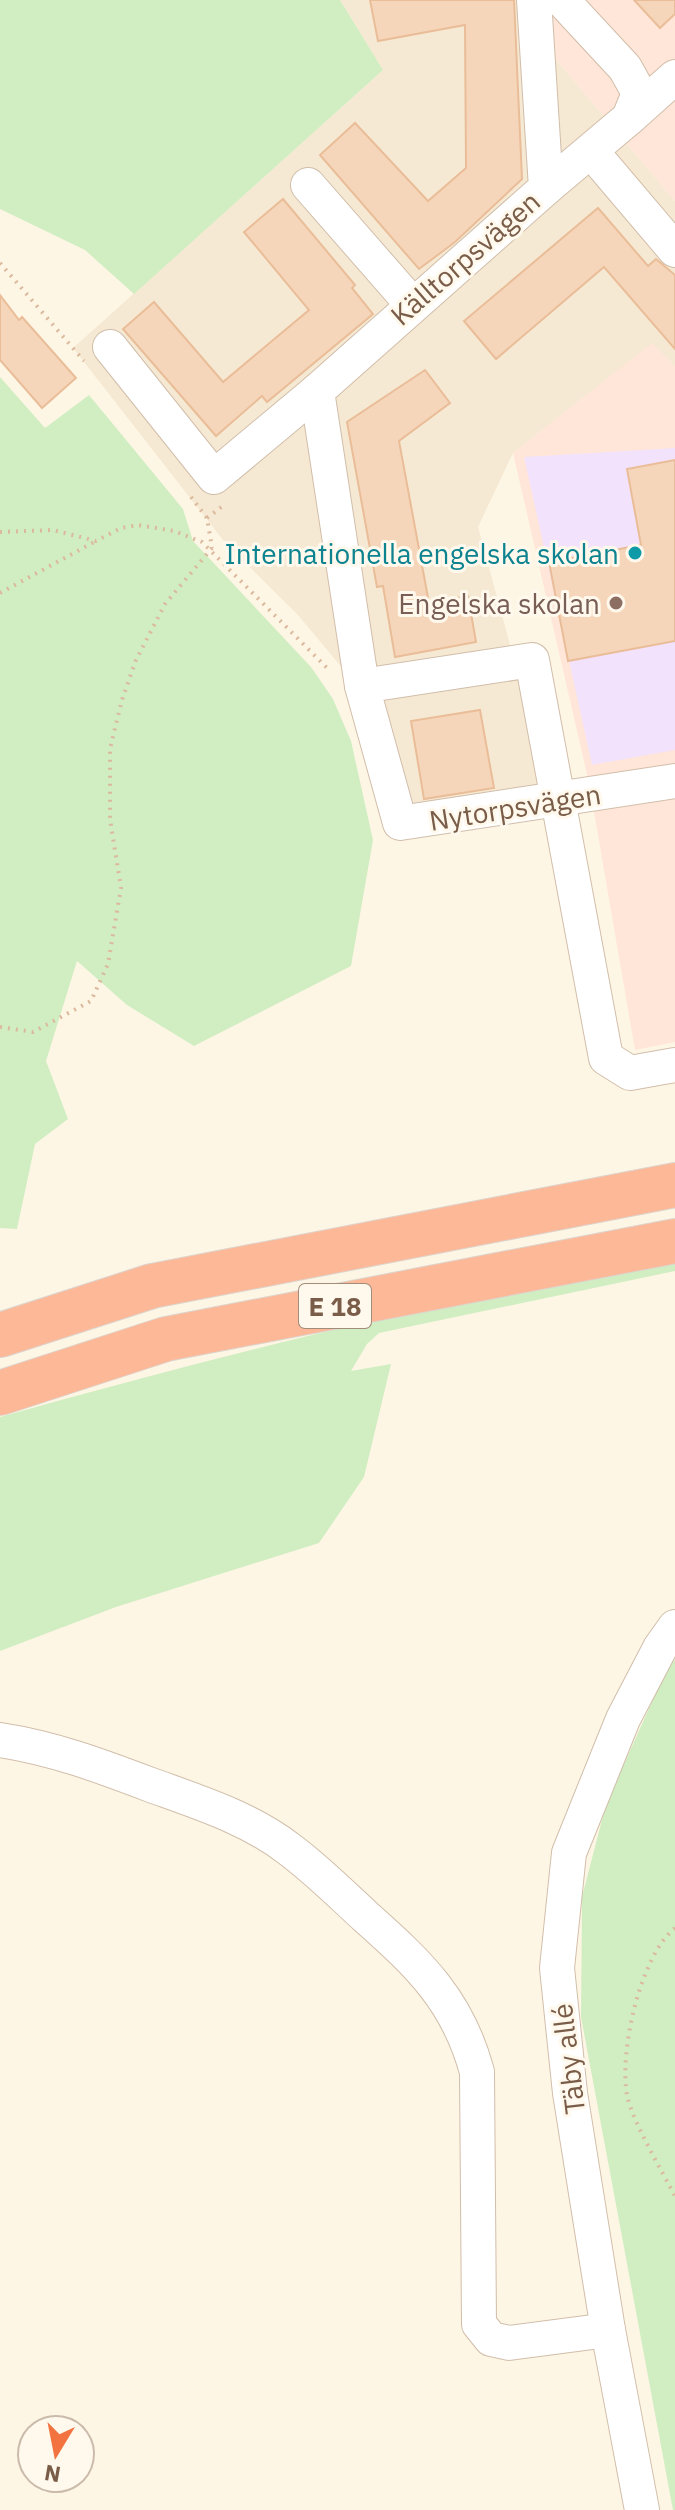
<svg xmlns="http://www.w3.org/2000/svg" width="675" height="2510" viewBox="0 0 675 2510" font-family="'IBM Plex Sans',sans-serif">
	<rect width="100%" height="100%" fill="#fef6e5"/>
	<!-- residential -->
	<polygon fill="#f6e9d3" points="340,0 532,0 538,38 675,201 675,367 652,344 513,453 478,527 551,795 394,831 364,694 297,614 226,544 73,348 383,70"/>
	<!-- commercial -->
	<g fill="#ffe6d8">
		<polygon points="532,0 675,0 675,201 538,38"/>
		<polygon points="652,343 675,367 675,1042 635,1050 589,783 513,453"/>
	</g>
	<!-- education -->
	<polygon fill="#f3e2fb" points="675,448 675,750 592,765 524,457"/>
	<!-- green -->
	<g fill="#d1edc2">
		<polygon points="0,0 340,0 383,70 134,294 85,250 0,209"/>
		<polygon points="0,377 45,428 89,395 183,509 193,541 311,667 333,699 351,741 373,840 351,966 194,1046 127,1005 77,961 46,1061 68,1119 35,1144 17,1229 0,1228"/>
		<path d="M675,1255v16l-296,62 -12,11 -16,27 40,-7 -27,113 -45,66 -203,64 -116,44v-234c223,-63 447,-117 675,-162z"/>
		<polygon points="675,1659 675,2510 673,2510 581,2017 582,1897 606,1804 664,1675"/>
	</g>
	<!-- building -->
	<g fill="#f6d6ba" stroke="#eabd99" stroke-width="2">
		<polygon points="370,0 514,0 522,179 455,242 419,269 320,155 355,123 428,201 466,168 465,25 378,41"/>
		<polygon points="634,0 675,0 675,14 660,28"/>
		<polygon points="283,199 355,285 352,288 373,314 267,402 262,396 216,436 123,329 154,302 223,382 309,310 244,232"/>
		<polygon points="598,208 648,266 656,259 675,275 675,349 604,267 496,359 464,321"/>
		<polygon points="0,295 19,320 22,317 76,378 42,408 0,360"/>
		<polygon points="425,370 450,403 399,441 429,603 468,596 476,642 395,657 383,586 377,587 347,422"/>
		<polygon points="675,460 675,641 568,661 549,562 641,545 627,469"/>
		<polygon points="480,710 494,788 424,799 411,721"/>
	</g>
	<g fill="none" stroke-linecap="round" stroke-linejoin="round">
		<!-- minor casing -->
		<g stroke="#d1beaa" stroke-width="36">
			<g id="minor">
				<polyline points="534,0 546,188 317,391 362,686 400,823 675,781"/>
				<polyline points="629,118 675,77"/>
				<polyline points="591,151 675,250"/>
				<polyline points="308,185 412,304"/>
				<polyline points="546,188 629,118 639,93 625,68 562,0"/>
				<polyline points="110,347 214,477 317,391"/>
				<polyline points="362,686 532,660 606,1058 630,1073 675,1065"/>
				<path d="M0,1740c53,8 101,26 151,45 47,17 98,33 138,64 27,20 52,45 77,68 54,48 92,84 111,155l2,252 12,15 18,4 99,-13"/>
				<polyline points="642,2510 608,2330 570,2093 557,1968 569,1853 623,1719 660,1648 675,1627"/>
			</g>
		</g>
		<!-- highway casing -->
		<g stroke="#dcd5cf" stroke-width="46">
			<g id="highway">
				<polyline points="0,1335 152,1286 675,1185"/>
				<polyline points="0,1393 166,1339 675,1241"/>
			</g>
		</g>
		<!-- path -->
		<g stroke="#dbb99d" stroke-width="4" stroke-dasharray="2 6" stroke-linecap="butt">
			<polyline points="0,263 84,361"/>
			<polyline points="191,497 207,518 212,548"/>
			<polyline points="207,518 224,505"/>
			<polyline points="0,532 53,530 96,541 121,528 138,525 174,531 202,542 330,671"/>
			<polyline points="0,593 96,541"/>
			<polyline points="0,1027 33,1032 91,1001 108,964 121,888 110,819 110,749 122,700 136,660 165,604 212,548"/>
			<path d="M675,1928c-35,28 -56,124 -48,167 5,26 35,76 48,101"/>
		</g>
		<!-- minor -->
		<use href="#minor" stroke="#fff" stroke-width="34"/>
		<!-- highway -->
		<use href="#highway" stroke="#fdb897" stroke-width="44"/>
	</g>
	<!-- markers -->
	<circle fill="#0f9aa8" stroke="#fff9ed" stroke-width="3" cx="635" cy="553" r="8"/>
	<circle fill="#8d6e63" stroke="#fff9ed" stroke-width="3" cx="616" cy="603" r="8"/>
	<g text-anchor="middle" dominant-baseline="central" stroke-width="6" stroke-linejoin="round" paint-order="stroke">
		<!-- shield labels -->
		<rect fill="#fff9ed" stroke="#a28c7a" stroke-width="2" x="299" y="1284" width="72" height="44" rx="6"/>
		<g font-size="26" font-weight="bold" fill="#7a5d48">
			<text x="335" y="1306">E 18</text>
		</g>
		<!-- street labels -->
		<g font-size="28" fill="#7a5d48" stroke="#fff9ed">
			<text transform="translate(465 258) rotate(-41)">Källtorpsvägen</text>
			<text transform="translate(515 807) rotate(-9)">Nytorpsvägen</text>
			<text transform="translate(568 2059) rotate(-97)">Täby allé</text>
		</g>
		<!-- culture labels -->
		<g font-size="28" fill="#0d838f" stroke="#fff9ed" text-anchor="end">
			<text x="619" y="553">Internationella engelska skolan</text>
		</g>
		<!-- education labels -->
		<g font-size="28" fill="#785e54" stroke="#fff9ed" text-anchor="end">
			<text x="600" y="603">Engelska skolan</text>
		</g>
	</g>
	<!-- north arrow -->
	<g transform="translate(56 2454) rotate(190)"><circle r="38" fill="#fff9ed" stroke="#cabbab" stroke-width="2"/>
	<path d="M0-6L14 30L0 20L-14 30Z" fill="#f27340"/>
	<text y="-12" font-size="22" font-weight="bold" text-anchor="middle" fill="#7a5d48">N</text>
	</g>
</svg>
